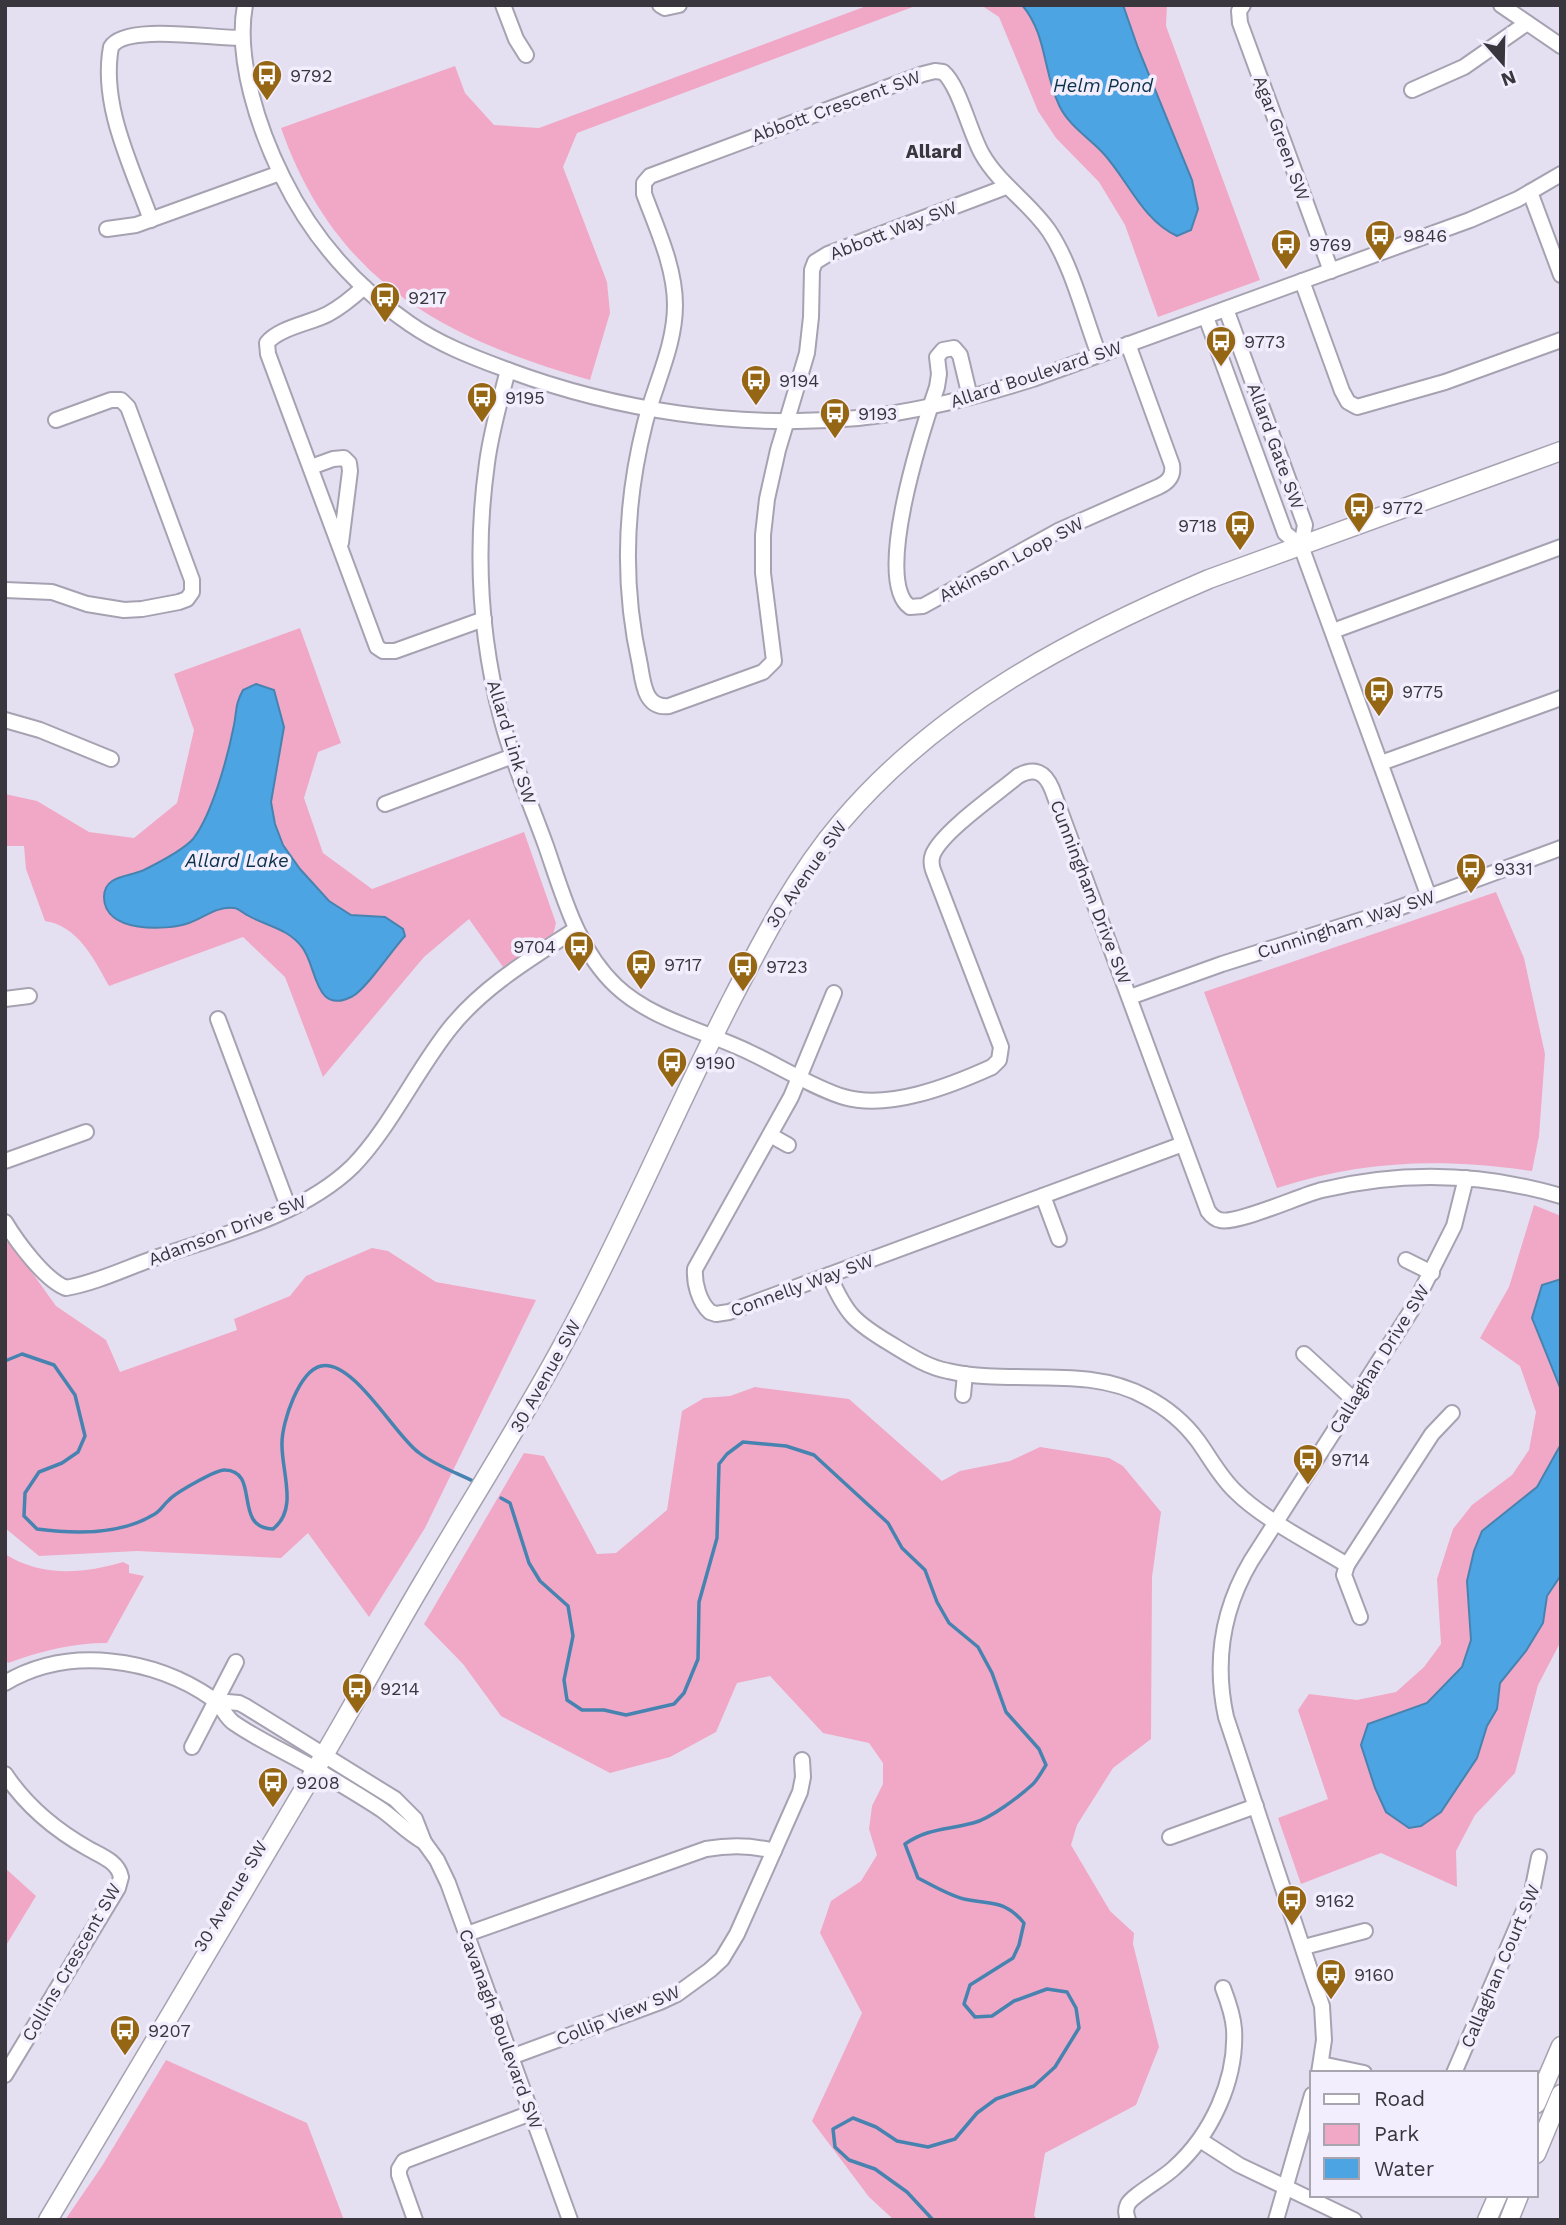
<svg xmlns="http://www.w3.org/2000/svg" width="1566" height="2225" viewBox="0 0 1566 2225" font-family="'Work Sans',sans-serif">
	<rect width="100%" height="100%" fill="#e5e0f1"/>
	<!-- green -->
	<g fill="#f0a8c6">
		<path d="M869,5h49l-341,128 -14,34 44,115 3,31 -20,67c-148,-42 -255,-99 -309,-252l174,-62 10,27 29,32 45,3z"/>
		<polygon points="981,5 1167,5 1166,26 1260,280 1158,317 1125,225 1099,182 1056,138 1038,111 999,17"/>
		<path d="M300,628l41,115 -23,9 -14,46 19,55 49,36 152,-57 32,91 -3,12 -50,32 -34,-48 -45,38 -101,120 -38,-100 -42,-40 -134,49c-15,-27 -31,-60 -64,-65l-19,-52 -2,-23h-19v-52l32,7 52,31 45,6 43,-35 17,-73 -20,-56z"/>
		<path d="M1496,892l28,66 21,96 -6,82 -7,35c-90,-13 -168,-11 -255,17l-73,-196z"/>
		<polygon points="1534,1205 1561,1216 1561,1641 1538,1685 1515,1773 1475,1815 1456,1851 1457,1887 1381,1853 1301,1884 1278,1818 1328,1799 1298,1710 1309,1694 1357,1700 1396,1692 1424,1667 1441,1644 1437,1579 1453,1529 1472,1505 1512,1475 1529,1450 1536,1412 1520,1366 1480,1338 1509,1287"/>
		<polygon points="5,1235 56,1306 106,1340 120,1372 237,1330 234,1319 290,1296 306,1276 372,1248 388,1251 436,1282 536,1300 425,1528 369,1617 308,1533 281,1558 137,1551 39,1556 5,1528"/>
		<polygon points="755,1387 849,1399 942,1481 960,1471 1010,1461 1040,1447 1109,1458 1123,1466 1161,1512 1152,1577 1151,1739 1113,1768 1077,1825 1071,1845 1110,1911 1134,1933 1133,1944 1159,2047 1136,2105 1045,2153 1034,2216 1038,2220 894,2220 869,2197 812,2121 862,2013 820,1933 831,1901 861,1881 877,1855 869,1829 872,1806 883,1784 883,1763 869,1743 823,1733 770,1676 737,1683 716,1732 670,1757 610,1773 501,1716 463,1664 424,1624 524,1453 544,1456 597,1554 616,1553 667,1510 682,1411 704,1398 730,1396"/>
		<path d="M5,1554c36,23 78,20 118,8l6,3v8l15,3 -37,67c-35,0 -66,8 -99,20l-3,-5z"/>
		<polygon points="5,1868 36,1896 5,1947"/>
		<polygon points="166,2060 307,2123 344,2220 65,2220 102,2166"/>
	</g>
	<!-- water -->
	<g fill="#4da4e2" stroke="#4783b0" stroke-width="2">
		<path d="M1022,5h101l15,43 54,132 6,29 -7,21 -14,6c-35,-16 -49,-56 -74,-83 -14,-15 -35,-28 -44,-48 -16,-33 -12,-71 -37,-100z"/>
		<path d="M256,684l18,6 10,37 -13,75 4,22 8,21 17,24 29,32 22,14 34,2 18,12 2,7c-14,15 -38,52 -52,60 -39,21 -36,-31 -51,-49 -4,-5 -11,-11 -16,-14 -12,-7 -27,-11 -39,-18 -4,-2 -9,-7 -13,-7 -18,-2 -30,10 -45,15 -23,8 -85,10 -85,-26 0,-22 25,-20 40,-27 12,-6 40,-21 49,-31 19,-24 35,-83 41,-114 3,-16 1,-20 9,-35z"/>
		<polygon points="1561,1279 1561,1390 1532,1318 1542,1285"/>
		<polygon points="1561,1444 1561,1575 1547,1596 1543,1623 1526,1651 1500,1683 1497,1709 1487,1726 1477,1758 1441,1812 1421,1826 1409,1828 1386,1812 1375,1788 1361,1745 1368,1724 1427,1703 1462,1667 1471,1640 1467,1581 1474,1551 1482,1531 1537,1487"/>
	</g>
	<g fill="none" stroke-linecap="round" stroke-linejoin="round">
		<!-- stream -->
		<g stroke="#4783b0" stroke-width="3.5">
			<path d="M5,1361l17,-7 32,11 21,30 10,41 -7,16 -16,11 -23,9 -14,21 -1,23 13,13c37,5 83,6 116,-14 7,-3 10,-10 16,-15 6,-7 48,-31 56,-30 36,1 7,58 48,59 26,-20 8,-58 9,-86 0,-21 17,-72 39,-77 32,-7 73,68 97,86 16,13 39,21 57,30"/>
			<path d="M501,1498l9,5 19,60 11,18 28,25 5,30 -9,44 3,20 15,10h22l22,5 48,-11 10,-11 14,-34 1,-57 18,-64 2,-74 8,-10 16,-12 43,4 28,9 74,68 14,25 23,22 12,32 12,21 29,24 14,26 14,39 33,37 7,16c-4,6 -8,14 -13,19 -13,12 -43,35 -60,39 -26,7 -45,5 -68,21l13,34c14,7 30,17 46,21 28,6 40,0 60,24l-5,22 -6,13 -43,27 -6,19 11,13 17,-1 22,-15 33,-12 20,3 9,16 3,20 -24,39 -21,19 -38,13 -19,14 -22,26 -27,8 -31,-6 -21,-14 -23,-9 -20,11 2,18 14,13 26,9 32,23 26,28"/>
		</g>
		<!-- minor casing -->
		<g stroke="#a6a2b1" stroke-width="18">
			<g id="minor">
				<path d="M245,5c-10,54 14,125 38,173 29,59 73,109 127,146 29,20 62,33 95,45 112,42 234,60 353,49 60,-6 117,-21 175,-39l437,-159 48,-21 43,-25"/>
				<polyline points="503,5 516,39 526,55"/>
				<polyline points="660,5 665,8 679,5"/>
				<polyline points="1243,5 1239,11 1240,23 1331,271"/>
				<polyline points="1501,5 1561,46"/>
				<polyline points="1412,90 1464,67 1527,23"/>
				<path d="M1006,187l-178,67 -13,8 -3,8 -1,47 -4,36 -29,97 -11,49 -4,36v38l11,88 -11,11 -94,34c-24,3 -26,-23 -29,-41 -18,-80 -15,-163 5,-242 10,-39 30,-77 30,-118 0,-38 -18,-76 -31,-111v-11l6,-7 273,-102 12,-3 8,1c16,13 27,61 39,82 17,30 47,48 67,77 23,34 35,85 50,124"/>
				<polyline points="1530,192 1561,275"/>
				<path d="M151,220c-19,-53 -51,-115 -40,-173 14,-24 105,-8 131,-9"/>
				<polyline points="107,229 136,225 280,173"/>
				<polyline points="1302,281 1342,391 1348,402 1357,407 1445,382 1561,340"/>
				<path d="M364,287c-12,11 -23,20 -36,27 -17,9 -50,14 -61,29l1,11 109,293 6,4h12l89,-32"/>
				<polyline points="1226,309 1305,525 1301,546"/>
				<polyline points="1206,317 1285,533 1301,546"/>
				<path d="M508,370c-8,31 -17,62 -21,93 -12,86 -7,175 15,258 11,42 29,84 44,125 17,49 31,103 70,140 36,34 90,45 133,66 28,13 67,37 95,45 45,13 106,-11 148,-30l7,-7 2,-13 -68,-177c-2,-6 -2,-11 0,-16 10,-23 65,-61 85,-78 17,-9 27,-4 34,13l156,422c3,4 7,8 12,9 16,5 81,-25 102,-30 79,-19 161,-17 239,6"/>
				<path d="M970,397l-10,-42 -6,-7 -11,2 -6,7 2,17 -2,13c-13,38 -65,194 -27,220l13,-1 135,-75 100,-44c9,-4 16,-10 14,-22l-44,-121"/>
				<polyline points="311,467 333,459 344,458 349,463 350,471 341,543"/>
				<polyline points="1301,546 1429,897"/>
				<polyline points="5,590 52,592 87,604 124,610 142,609 179,602 187,599 192,592 192,580 128,407 121,400 111,400 56,420"/>
				<polyline points="1333,631 1561,547"/>
				<polyline points="5,720 40,730 111,759"/>
				<polyline points="1381,763 1561,698"/>
				<polyline points="385,804 513,756"/>
				<path d="M834,993l-43,104 -96,172c-1,14 4,33 15,43l6,2 13,-2 454,-168"/>
				<polyline points="1130,997 1222,964 1393,910 1561,848"/>
				<polyline points="5,999 29,996"/>
				<polyline points="218,1019 289,1209"/>
				<polyline points="770,1135 788,1145"/>
				<polyline points="5,1161 86,1132"/>
				<polyline points="1043,1196 1059,1239"/>
				<path d="M5,1222c12,20 40,58 61,66 29,-5 58,-19 86,-29 66,-23 150,-43 201,-93 37,-38 64,-97 98,-139 34,-42 81,-69 125,-98"/>
				<polyline points="1406,1260 1432,1273"/>
				<path d="M829,1275c17,39 25,47 62,69 18,11 36,23 57,27 64,15 138,-7 198,26 21,11 38,25 52,44 13,18 22,36 38,51 27,27 77,52 111,73"/>
				<polyline points="1304,1354 1354,1400"/>
				<polyline points="963,1395 965,1374"/>
				<polyline points="1360,1617 1344,1575 1347,1565 1432,1434 1452,1413"/>
				<path d="M5,1683c64,-38 149,-25 208,16 9,6 12,18 21,24 29,20 63,34 93,53 18,11 37,22 55,34 14,10 26,23 42,32"/>
				<polyline points="216,1701 239,1703 245,1706 395,1799 415,1819 424,1842 437,1860 448,1883 570,2220"/>
				<polyline points="192,1747 236,1662"/>
				<path d="M5,1774c22,33 50,56 84,75 13,7 29,13 32,28l-3,11 -113,187"/>
				<polyline points="1170,1837 1256,1806"/>
				<path d="M467,1934l239,-85c24,-4 45,-4 68,2"/>
				<polyline points="1304,1947 1365,1931"/>
				<polyline points="511,2057 660,2002 677,1994 710,1970 722,1959 737,1934 800,1792 803,1777 802,1760"/>
				<polyline points="1321,2064 1364,2073"/>
				<path d="M1319,2073l5,-33 -2,-34 -96,-289c-12,-55 -4,-107 25,-156l160,-250 43,-85 12,-48"/>
				<polyline points="1454,2073 1532,1892 1539,1857"/>
				<polyline points="1200,2140 1239,2165 1354,2220"/>
				<polyline points="415,2220 399,2175 399,2169 404,2161 531,2113"/>
				<path d="M1128,2220c-2,-6 -3,-10 0,-16 5,-9 36,-26 46,-36 37,-33 63,-88 60,-139 -1,-14 -6,-28 -11,-41"/>
				<polyline points="1276,2220 1312,2095"/>
			</g>
		</g>
		<!-- major casing -->
		<g stroke="#a6a2b1" stroke-width="21">
			<g id="major">
				<polyline points="1536,2104 1561,2046"/>
				<polyline points="1536,2154 1561,2094"/>
				<path d="M48,2220c90,-151 180,-301 269,-453 37,-62 71,-126 108,-188 47,-80 97,-158 141,-240 59,-109 107,-224 163,-334 33,-64 66,-129 113,-184 98,-115 231,-184 367,-242l352,-128"/>
				<polyline points="1487,2220 1498,2195"/>
				<polyline points="1509,2220 1519,2195"/>
			</g>
		</g>
		<!-- minor -->
		<use href="#minor" stroke="#fff" stroke-width="14"/>
		<!-- major -->
		<use href="#major" stroke="#fff" stroke-width="18"/>
	</g>
	<!-- icons -->
	<defs>
		<g id="bus-pin" transform="scale(1.575)"><path d="M0 17L-7.5 6A9.5 9.5 0 1 1 7.5 6Z" fill="#956715" stroke="#f2eefe"/><path d="M-5-6H5V4H4V6H2V4H-2V6H-4V4H-5ZM-3.5-4V0h7V-4ZM-3.5 1.2v1.5H-2V1.2ZM2 1.2v1.5H3.5V1.2Z" fill="#fff"/></g>
	</defs>
	<g fill-rule="evenodd">
		<use href="#bus-pin" x="267" y="75"/>
		<use href="#bus-pin" x="1380" y="235"/>
		<use href="#bus-pin" x="1286" y="244"/>
		<use href="#bus-pin" x="385" y="297"/>
		<use href="#bus-pin" x="1221" y="341"/>
		<use href="#bus-pin" x="756" y="380"/>
		<use href="#bus-pin" x="482" y="397"/>
		<use href="#bus-pin" x="835" y="413"/>
		<use href="#bus-pin" x="1359" y="507"/>
		<use href="#bus-pin" x="1240" y="525"/>
		<use href="#bus-pin" x="1379" y="691"/>
		<use href="#bus-pin" x="1471" y="868"/>
		<use href="#bus-pin" x="579" y="946"/>
		<use href="#bus-pin" x="641" y="964"/>
		<use href="#bus-pin" x="743" y="966"/>
		<use href="#bus-pin" x="672" y="1062"/>
		<use href="#bus-pin" x="1308" y="1459"/>
		<use href="#bus-pin" x="357" y="1688"/>
		<use href="#bus-pin" x="273" y="1782"/>
		<use href="#bus-pin" x="1292" y="1900"/>
		<use href="#bus-pin" x="1331" y="1974"/>
		<use href="#bus-pin" x="125" y="2030"/>
	</g>
	<g text-anchor="middle" dominant-baseline="central" stroke-width="7" stroke-linejoin="round" paint-order="stroke">
		<!-- poi labels -->
		<g font-size="18" fill="#39373d" stroke="#f2eefe" text-anchor="start">
			<text x="290" y="75">9792</text>
			<text x="1403" y="235">9846</text>
			<text x="1309" y="244">9769</text>
			<text x="408" y="297">9217</text>
			<text x="1244" y="341">9773</text>
			<text x="779" y="380">9194</text>
			<text x="505" y="397">9195</text>
			<text x="858" y="413">9193</text>
			<text x="1382" y="507">9772</text>
			<text x="1217" y="525" text-anchor="end">9718</text>
			<text x="1402" y="691">9775</text>
			<text x="1494" y="868">9331</text>
			<text x="556" y="946" text-anchor="end">9704</text>
			<text x="664" y="964">9717</text>
			<text x="766" y="966">9723</text>
			<text x="695" y="1062">9190</text>
			<text x="1331" y="1459">9714</text>
			<text x="380" y="1688">9214</text>
			<text x="296" y="1782">9208</text>
			<text x="1315" y="1900">9162</text>
			<text x="1354" y="1974">9160</text>
			<text x="148" y="2030">9207</text>
		</g>
		<!-- street labels -->
		<g font-size="18" fill="#39373d" stroke="#f2eefe">
			<text transform="translate(836 106) rotate(-20)">Abbott Crescent SW</text>
			<text transform="translate(1282 138) rotate(70)">Agar Green SW</text>
			<text transform="translate(893 230) rotate(-21)">Abbott Way SW</text>
			<text transform="translate(1036 374) rotate(-18)">Allard Boulevard SW</text>
			<text transform="translate(1276 446) rotate(70)">Allard Gate SW</text>
			<text transform="translate(1011 559) rotate(-28)">Atkinson Loop SW</text>
			<text transform="translate(512 742) rotate(73)">Allard Link SW</text>
			<text transform="translate(806 874) rotate(-55)">30 Avenue SW</text>
			<text transform="translate(1091 892) rotate(69)">Cunningham Drive SW</text>
			<text transform="translate(1346 924) rotate(-18)">Cunningham Way SW</text>
			<text transform="translate(227 1230) rotate(-21)">Adamson Drive SW</text>
			<text transform="translate(802 1285) rotate(-20)">Connelly Way SW</text>
			<text transform="translate(1379 1359) rotate(-58)">Callaghan Drive SW</text>
			<text transform="translate(545 1376) rotate(-61)">30 Avenue SW</text>
			<text transform="translate(230 1896) rotate(-59)">30 Avenue SW</text>
			<text transform="translate(71 1962) rotate(-60)">Collins Crescent SW</text>
			<text transform="translate(1500 1966) rotate(-67)">Callaghan Court SW</text>
			<text transform="translate(618 2015) rotate(-22)">Collip View SW</text>
			<text transform="translate(501 2029) rotate(70)">Cavanagh Boulevard SW</text>
		</g>
		<!-- water labels -->
		<g font-size="19" font-style="italic" fill="#0c324b" stroke="#f2eefe">
			<text x="1103" y="85">Helm Pond</text>
			<text x="237" y="860">Allard Lake</text>
		</g>
		<!-- neighbourhood labels -->
		<g font-size="19" font-weight="bold" fill="#39373d" stroke="#f2eefe">
			<text x="934" y="151">Allard</text>
		</g>
	</g>
	<!-- border -->
	<rect width="1566" height="2225" fill="none" stroke="#39373d" stroke-width="14"/>
	<!-- legend -->
	<rect x="1310" y="2071" width="228" height="126" fill="#f2eefe" stroke="#a8a5b1" stroke-width="2"/>
	<rect x="1324" y="2094" width="35" height="10" fill="#ffffff" stroke="#a8a5b1" stroke-width="2"/>
	<text x="1374" y="2106" font-size="21" fill="#39373d">Road</text>
	<rect x="1324" y="2124" width="35" height="21" fill="#f0a8c6" stroke="#a8a5b1" stroke-width="2"/>
	<text x="1374" y="2141" font-size="21" fill="#39373d">Park</text>
	<rect x="1324" y="2158" width="35" height="21" fill="#4da4e2" stroke="#a8a5b1" stroke-width="2"/>
	<text x="1374" y="2176" font-size="21" fill="#39373d">Water</text>
	<!-- north arrow -->
	<g transform="translate(1503 63) rotate(160)" stroke="#f2eefe" stroke-width="5" paint-order="stroke">
	<path d="M0-5L12 26L0 18L-12 26Z" fill="#39373d"/>
	<text y="-10" font-size="19" font-weight="bold" text-anchor="middle" fill="#39373d">N</text>
	</g>
</svg>
